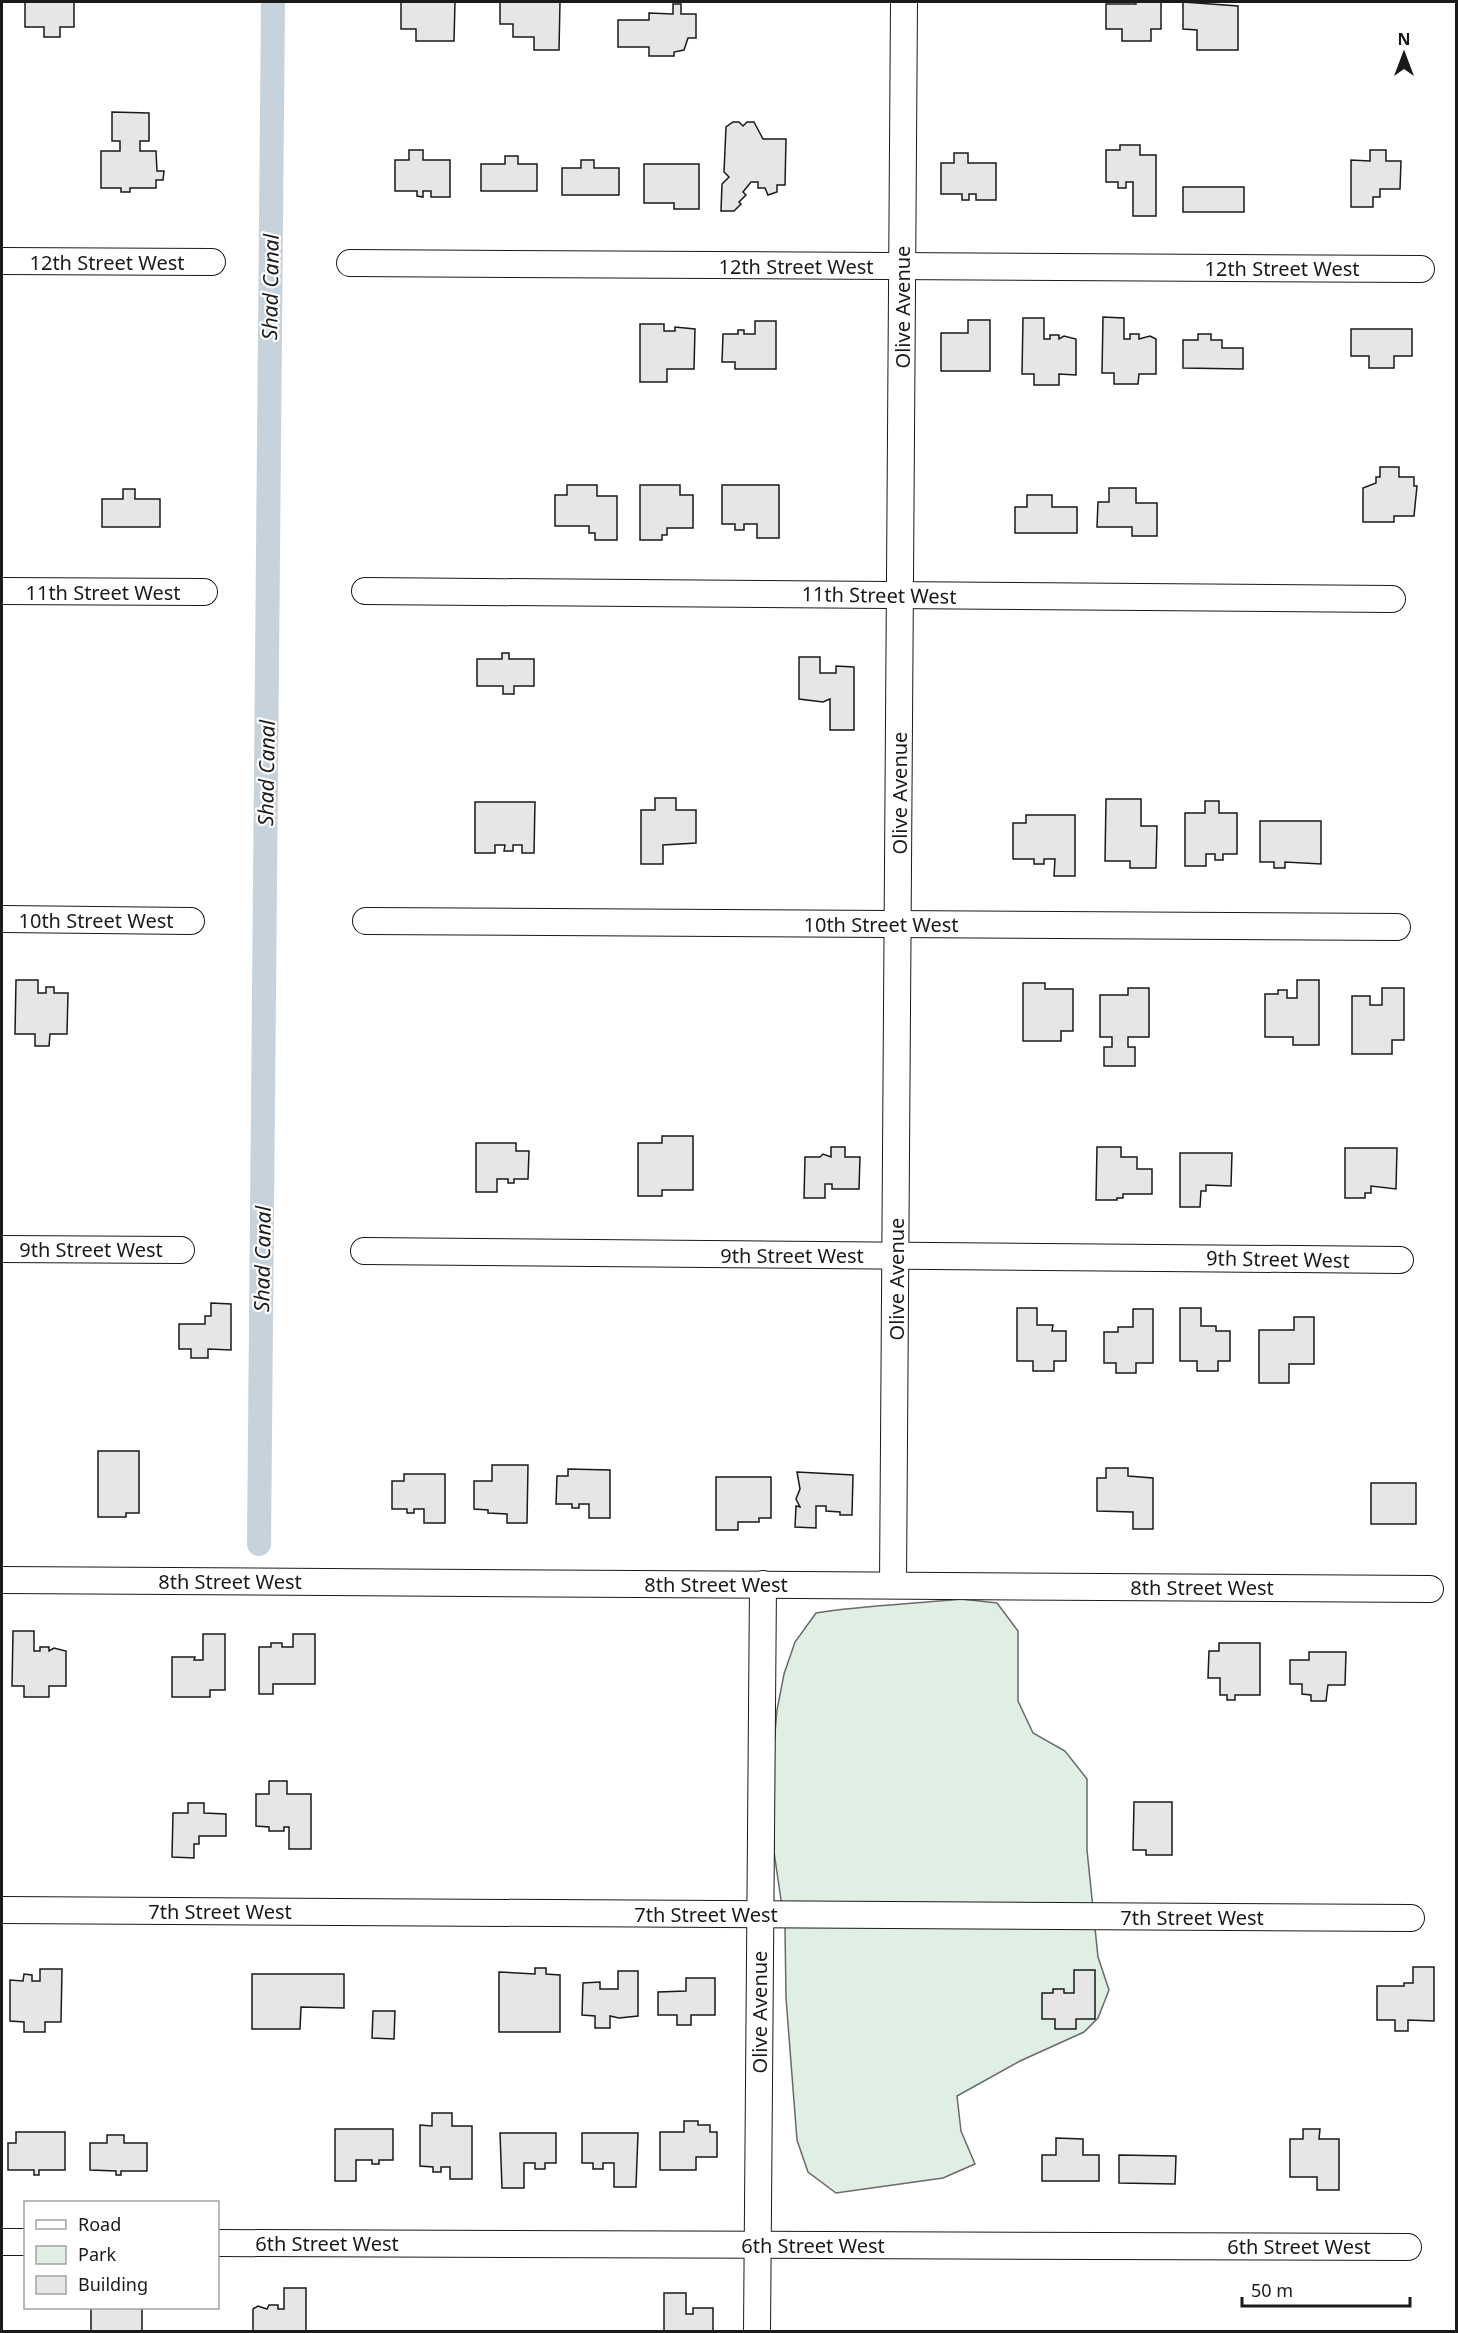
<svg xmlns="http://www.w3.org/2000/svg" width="1458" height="2333" viewBox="0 0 1458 2333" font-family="'Noto Sans',sans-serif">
	<rect width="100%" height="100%" fill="#fff"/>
	<!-- green -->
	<path fill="#e0efe3" stroke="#6a6a6a" stroke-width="1.5" d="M961,1599l36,4 21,28v70l15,32 32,18 22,28v71l11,107 11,33 -11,28 -14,14 -64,29 -63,35 4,35 14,33 -32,14 -107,15 -28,-21 -11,-32 -11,-142 -1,-71 -11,-75v-107l3,-35 7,-36 11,-32 21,-29c48,-8 97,-9 145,-14z"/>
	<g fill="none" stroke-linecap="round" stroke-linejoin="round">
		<!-- canal -->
		<polyline stroke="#c6d2dc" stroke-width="24" points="259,1544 273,2"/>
	</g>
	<!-- building -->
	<g fill="#e6e6e6" stroke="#1a1a1a" stroke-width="1.5">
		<polygon points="25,2 74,2 74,27 60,27 60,37 44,37 44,27 25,27"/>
		<polygon points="401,2 455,2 454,41 416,41 416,29 401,29"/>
		<polygon points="500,2 560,2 559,50 534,50 534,37 513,37 513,24 500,24"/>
		<polygon points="1136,2 1161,2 1161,29 1151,29 1151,41 1122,41 1122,29 1106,29 1106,4 1136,4"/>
		<polygon points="1183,2 1238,6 1238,50 1197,50 1197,30 1183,29"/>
		<polygon points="673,4 681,4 681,14 696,14 696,38 688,38 684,50 674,52 674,56 649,56 649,47 618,47 618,20 649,20 649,13 673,14"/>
		<polygon points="112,112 149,113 149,141 140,141 140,151 156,151 157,171 164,171 163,180 156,180 156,188 130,188 130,192 121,192 121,188 101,188 101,151 120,151 120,141 112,141"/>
		<polygon points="733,122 739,122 743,126 747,122 754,122 763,139 786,139 785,185 777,185 777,192 768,195 765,188 758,188 758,182 751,182 743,192 746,195 739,202 741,204 734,211 721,211 722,184 729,177 724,172 726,127"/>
		<polygon points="1120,145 1140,145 1140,155 1156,155 1156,216 1133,216 1133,182 1126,182 1126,188 1118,188 1118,182 1106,182 1106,150 1120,150"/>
		<polygon points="409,150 423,150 423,160 450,160 450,197 431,197 431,191 423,191 423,197 417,196 417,191 395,191 395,160 409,160"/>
		<polygon points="1370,150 1386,150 1386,161 1401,161 1400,189 1380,189 1380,197 1373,197 1373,207 1351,207 1351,160 1370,161"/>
		<polygon points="954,153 968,153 968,163 996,163 996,200 976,200 976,194 969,194 969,200 962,200 962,194 941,194 941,163 954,163"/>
		<polygon points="505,156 518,156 518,164 537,164 537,191 481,191 481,164 505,164"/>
		<polygon points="581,160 594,160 594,168 619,168 619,195 562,195 562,168 581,168"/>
		<polygon points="644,164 699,164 699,209 674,209 674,203 644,203"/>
		<rect x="1183" y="187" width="61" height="25"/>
		<polygon points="1103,317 1124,318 1124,339 1130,339 1130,334 1139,334 1139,339 1150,336 1156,339 1156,374 1139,374 1138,384 1114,384 1114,373 1102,373"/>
		<polygon points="1023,318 1044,318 1044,339 1050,339 1050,335 1059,335 1059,339 1064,336 1076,339 1076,375 1059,374 1059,385 1034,385 1034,374 1022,374"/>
		<polygon points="968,320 990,320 990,371 941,371 941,333 968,333"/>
		<polygon points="755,321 776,321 776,369 735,369 735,362 722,362 723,334 738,334 738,330 744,330 744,334 755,334"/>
		<polygon points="640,324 664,324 664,331 675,331 675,327 695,329 694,369 667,369 667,382 640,382"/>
		<polygon points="1351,329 1412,329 1412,356 1394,356 1394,368 1369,368 1369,356 1351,356"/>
		<polygon points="1198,334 1211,334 1211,340 1222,340 1222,348 1243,348 1243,369 1183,368 1183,340 1198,340"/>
		<polygon points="1380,467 1399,467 1399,477 1414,477 1414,486 1417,486 1414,516 1394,516 1394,522 1363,522 1363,488 1376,483 1376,477 1380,477"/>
		<polygon points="567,485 597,485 597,496 617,496 617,540 595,540 595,533 589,533 589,526 555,526 555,495 567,495"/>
		<polygon points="640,485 680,485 680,495 693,495 693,528 667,528 667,535 662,535 662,540 640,540"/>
		<polygon points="722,485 779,485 779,538 757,538 757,524 744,524 744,530 735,530 735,524 722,524"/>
		<polygon points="1109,488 1136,488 1136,503 1157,503 1157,536 1132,536 1132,527 1097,527 1098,502 1109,502"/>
		<polygon points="123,489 135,489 135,499 160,499 160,527 102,527 102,499 123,499"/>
		<polygon points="1027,495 1052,495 1052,507 1077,507 1077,533 1015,533 1015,507 1027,507"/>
		<polygon points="502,653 509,653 509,659 534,659 534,686 514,686 514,694 503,694 503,686 477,686 477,659 502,659"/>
		<polygon points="799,657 820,657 820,673 836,673 836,666 854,667 854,730 830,730 830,699 823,702 799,699"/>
		<polygon points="655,798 676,798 676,810 696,810 696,843 663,845 663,864 641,864 641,810 655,810"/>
		<polygon points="1106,799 1141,799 1141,826 1157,826 1156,868 1130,868 1130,861 1105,861"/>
		<polygon points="1205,801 1219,801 1219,813 1237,813 1237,854 1223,854 1223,860 1215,860 1215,854 1206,854 1206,866 1185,866 1185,813 1205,813"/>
		<polygon points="475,802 535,802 534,853 522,853 522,845 513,845 513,851 504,851 505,845 495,845 495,853 475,853"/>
		<polygon points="1026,815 1075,815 1075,876 1054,876 1055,859 1044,859 1044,864 1034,864 1034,859 1013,859 1013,823 1026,823"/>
		<polygon points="1260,821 1321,821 1321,864 1285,862 1285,868 1274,868 1274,862 1260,862"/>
		<polygon points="16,980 38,980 38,993 46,993 46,987 54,987 54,993 68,993 67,1034 50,1034 49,1046 35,1046 35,1034 15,1034"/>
		<polygon points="1297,980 1319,980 1319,1045 1293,1045 1293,1037 1265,1037 1265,994 1278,994 1278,990 1287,990 1287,998 1297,998"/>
		<polygon points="1023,983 1045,983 1045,989 1073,989 1073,1031 1061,1031 1061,1041 1023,1041"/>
		<polygon points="1128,988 1149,988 1149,1037 1128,1037 1128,1047 1135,1047 1135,1066 1104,1066 1104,1047 1112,1047 1112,1037 1100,1037 1100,995 1128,995"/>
		<polygon points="1382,988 1404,988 1404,1040 1392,1040 1392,1054 1352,1054 1352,996 1370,996 1370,1005 1382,1005"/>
		<polygon points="662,1136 693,1136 693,1190 662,1190 662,1196 638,1196 638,1143 662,1143"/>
		<polygon points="476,1143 516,1143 516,1151 529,1151 528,1179 514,1179 514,1183 508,1183 508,1179 497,1179 497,1192 476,1192"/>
		<polygon points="831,1147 845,1147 845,1157 860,1157 859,1189 832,1189 832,1184 825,1184 825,1198 804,1198 805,1157 820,1157 823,1154 831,1157"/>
		<polygon points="1097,1147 1121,1147 1121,1157 1137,1157 1137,1169 1152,1169 1152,1194 1123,1194 1123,1198 1117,1198 1117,1200 1096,1200"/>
		<polygon points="1345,1148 1397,1148 1396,1189 1371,1186 1371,1193 1365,1193 1365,1198 1345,1198"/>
		<polygon points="1180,1153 1232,1153 1231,1186 1206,1185 1206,1191 1201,1191 1200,1207 1180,1207"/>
		<polygon points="211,1303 231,1304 231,1350 208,1349 208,1358 191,1358 191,1349 179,1349 179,1324 205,1324 205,1316 211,1316"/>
		<polygon points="1017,1308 1037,1308 1037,1325 1053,1325 1052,1331 1066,1331 1066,1361 1054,1361 1054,1371 1033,1371 1033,1361 1017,1361"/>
		<polygon points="1180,1308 1201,1308 1201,1326 1216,1326 1216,1331 1230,1331 1230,1361 1218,1361 1218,1371 1197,1371 1197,1361 1180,1361"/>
		<polygon points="1133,1309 1153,1309 1153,1363 1136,1363 1136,1373 1116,1373 1116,1363 1104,1363 1104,1332 1118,1332 1118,1327 1133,1327"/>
		<polygon points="1294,1317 1314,1317 1314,1364 1289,1364 1289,1383 1259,1383 1259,1330 1294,1330"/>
		<polygon points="98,1451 139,1451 139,1513 126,1513 126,1517 98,1517"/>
		<polygon points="492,1465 528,1465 527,1523 507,1523 507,1514 488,1513 488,1510 474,1509 474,1481 492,1481"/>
		<polygon points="1106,1468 1128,1468 1128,1476 1153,1478 1153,1529 1133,1529 1133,1512 1097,1511 1097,1478 1106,1478"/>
		<polygon points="568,1469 610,1470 610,1518 589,1518 589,1504 579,1504 579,1508 572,1508 572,1504 556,1504 557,1476 568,1476"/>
		<polygon points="797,1472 853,1475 852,1515 840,1515 840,1512 826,1511 826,1506 816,1506 816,1528 795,1527 796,1506 800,1507 796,1499 800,1489"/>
		<polygon points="404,1474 445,1474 445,1523 424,1523 424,1509 414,1509 414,1513 407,1513 407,1509 392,1509 392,1481 404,1481"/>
		<polygon points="716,1477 771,1477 771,1518 759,1518 759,1522 738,1522 738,1530 716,1530"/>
		<rect x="1371" y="1483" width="45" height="41"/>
		<polygon points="13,1631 34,1631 34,1651 40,1651 40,1647 49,1647 49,1651 54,1648 66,1651 66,1686 49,1686 49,1697 24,1697 24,1686 12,1686"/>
		<polygon points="203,1634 225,1634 225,1690 210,1690 210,1697 172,1697 172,1657 195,1657 194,1660 203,1660"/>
		<polygon points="293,1634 315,1634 315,1684 273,1684 273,1694 259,1694 259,1647 271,1647 271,1643 282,1643 282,1647 293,1647"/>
		<polygon points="1219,1643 1260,1643 1260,1695 1235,1695 1235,1700 1227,1700 1227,1695 1220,1695 1220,1678 1208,1678 1209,1651 1219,1651"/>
		<polygon points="1309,1652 1346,1652 1345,1685 1328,1685 1326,1701 1311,1701 1311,1695 1302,1694 1302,1684 1290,1684 1290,1660 1309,1660"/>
		<polygon points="269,1781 287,1781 287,1794 311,1794 311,1849 289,1849 289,1827 284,1827 284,1831 269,1831 269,1827 256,1826 256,1794 269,1794"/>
		<polygon points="1134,1802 1172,1802 1172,1855 1146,1855 1146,1850 1133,1850"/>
		<polygon points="188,1803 204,1803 204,1813 226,1814 226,1836 199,1836 199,1844 194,1844 194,1858 172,1857 173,1813 188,1813"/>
		<polygon points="1413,1967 1434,1967 1434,2021 1408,2020 1408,2031 1395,2031 1395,2020 1377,2020 1377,1986 1404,1986 1404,1983 1413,1983"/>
		<polygon points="535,1968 546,1968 546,1974 560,1975 560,2032 499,2032 499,1972 535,1974"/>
		<polygon points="40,1969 62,1969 61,2022 45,2022 45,2032 24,2032 24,2022 10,2021 10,1980 23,1981 24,1974 32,1975 32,1981 40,1981"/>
		<polygon points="1074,1970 1095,1970 1095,2019 1076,2019 1076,2029 1055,2029 1055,2019 1042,2019 1042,1993 1053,1993 1053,1989 1064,1989 1064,1993 1074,1993"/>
		<polygon points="618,1971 638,1971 638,2016 619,2018 610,2016 610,2028 595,2028 595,2016 582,2015 583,1983 600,1982 600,1989 618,1989"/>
		<polygon points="252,1974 344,1974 344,2008 301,2007 300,2029 252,2029"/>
		<polygon points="686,1978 715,1978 715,2015 691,2015 691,2025 677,2025 677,2015 658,2015 658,1992 686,1991"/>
		<polygon points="373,2011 395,2011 394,2039 372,2038"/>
		<polygon points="432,2113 452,2113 452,2126 472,2126 472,2179 450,2179 450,2167 441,2167 441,2172 433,2172 433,2167 420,2166 420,2125 432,2126"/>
		<polygon points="684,2121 698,2121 698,2125 710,2125 710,2132 717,2132 717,2157 696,2157 696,2170 660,2170 660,2132 684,2132"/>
		<polygon points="335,2129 393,2129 393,2160 379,2160 379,2164 372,2164 372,2160 356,2160 356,2181 335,2181"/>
		<polygon points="1303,2129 1320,2129 1319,2139 1339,2139 1339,2190 1317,2190 1317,2177 1290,2177 1290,2139 1303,2139"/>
		<polygon points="16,2132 65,2132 65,2170 39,2170 39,2175 34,2175 34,2170 8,2170 8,2143 16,2143"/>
		<polygon points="500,2133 556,2133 556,2163 545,2163 545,2169 535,2169 535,2163 524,2163 524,2188 502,2188"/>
		<polygon points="582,2133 638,2133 636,2187 614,2187 614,2163 603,2163 603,2169 593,2169 593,2163 582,2163"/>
		<polygon points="107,2135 124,2135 124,2143 147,2143 147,2171 121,2171 121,2175 116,2175 116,2171 90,2170 90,2143 107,2143"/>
		<polygon points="1056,2138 1083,2139 1083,2155 1099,2155 1099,2181 1042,2181 1042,2155 1056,2155"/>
		<polygon points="1119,2155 1176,2156 1175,2184 1119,2183"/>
		<polygon points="284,2288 306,2288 306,2332 253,2332 253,2309 258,2306 267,2309 269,2305 278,2305 278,2309 284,2309"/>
		<polygon points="664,2293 686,2293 686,2314 693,2314 693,2308 713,2308 713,2332 664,2332"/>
		<rect x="91" y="2308" width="51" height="24"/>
	</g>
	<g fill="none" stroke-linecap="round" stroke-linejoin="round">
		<!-- minor casing -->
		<g stroke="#1a1a1a" stroke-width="28">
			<g id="minor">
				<polyline points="2,261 212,262"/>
				<polyline points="350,263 1421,269"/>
				<polyline points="2,591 204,592"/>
				<polyline points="365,591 1392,599"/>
				<polyline points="2,919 191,921"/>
				<polyline points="366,921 1397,927"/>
				<polyline points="2,1249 181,1250"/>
				<polyline points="364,1251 1400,1260"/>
				<polyline points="2,1580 1430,1589"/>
				<polyline points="893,1585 904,2"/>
				<polyline points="2,1910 1411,1918"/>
				<polyline points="2,2242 26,2242"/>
				<polyline points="218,2243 1408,2247"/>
				<polyline points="757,2332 763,1584"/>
			</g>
		</g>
		<!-- minor -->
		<use href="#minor" stroke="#fff" stroke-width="26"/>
	</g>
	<g text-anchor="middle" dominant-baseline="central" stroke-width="4.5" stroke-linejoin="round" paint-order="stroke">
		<!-- street labels -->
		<g font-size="20" fill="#1a1a1a" stroke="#fff">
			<text x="107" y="262">12th Street West</text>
			<text x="796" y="266">12th Street West</text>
			<text x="1282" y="268">12th Street West</text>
			<text transform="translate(902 307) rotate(-90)">Olive Avenue</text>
			<text x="103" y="592">11th Street West</text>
			<text transform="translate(879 595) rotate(1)">11th Street West</text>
			<text transform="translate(899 793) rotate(-90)">Olive Avenue</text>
			<text x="96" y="920">10th Street West</text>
			<text x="881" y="924">10th Street West</text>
			<text x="91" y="1249">9th Street West</text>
			<text x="792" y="1255">9th Street West</text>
			<text transform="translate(1278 1259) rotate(1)">9th Street West</text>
			<text transform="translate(896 1279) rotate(-90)">Olive Avenue</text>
			<text x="230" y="1581">8th Street West</text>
			<text x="716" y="1584">8th Street West</text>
			<text x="1202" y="1587">8th Street West</text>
			<text x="220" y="1911">7th Street West</text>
			<text x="706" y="1914">7th Street West</text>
			<text x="1192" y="1917">7th Street West</text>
			<text transform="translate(759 2012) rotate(-90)">Olive Avenue</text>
			<text x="327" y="2243">6th Street West</text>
			<text x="813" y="2245">6th Street West</text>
			<text x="1299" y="2246">6th Street West</text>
		</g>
		<!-- water labels -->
		<g font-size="21" font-style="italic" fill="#1a1a1a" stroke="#fff">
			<text transform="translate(270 287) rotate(-89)">Shad Canal</text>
			<text transform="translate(266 773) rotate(-89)">Shad Canal</text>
			<text transform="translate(262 1259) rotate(-89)">Shad Canal</text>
		</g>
	</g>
	<!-- border -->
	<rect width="1458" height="2333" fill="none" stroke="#1a1a1a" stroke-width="6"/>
	<!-- legend -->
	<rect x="24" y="2201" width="195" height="108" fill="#ffffff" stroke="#a3a3a3" stroke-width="1.5"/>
	<rect x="36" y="2220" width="30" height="9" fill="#ffffff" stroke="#a3a3a3" stroke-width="1.5"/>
	<text x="78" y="2231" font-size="18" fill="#1a1a1a">Road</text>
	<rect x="36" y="2246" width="30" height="18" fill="#e0efe3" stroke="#a3a3a3" stroke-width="1.5"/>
	<text x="78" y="2261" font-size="18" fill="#1a1a1a">Park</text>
	<rect x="36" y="2276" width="30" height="18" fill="#e6e6e6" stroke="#a3a3a3" stroke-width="1.5"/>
	<text x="78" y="2291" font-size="18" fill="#1a1a1a">Building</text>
	<!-- north arrow -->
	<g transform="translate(1404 54)" stroke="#ffffff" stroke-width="4.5" paint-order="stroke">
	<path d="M0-4.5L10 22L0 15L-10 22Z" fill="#1a1a1a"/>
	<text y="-9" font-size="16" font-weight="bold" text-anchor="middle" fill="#1a1a1a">N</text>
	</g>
	<!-- scale -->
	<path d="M1242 2297v9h168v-9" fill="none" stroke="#1a1a1a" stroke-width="3"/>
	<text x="1251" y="2297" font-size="18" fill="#1a1a1a" stroke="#ffffff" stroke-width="4.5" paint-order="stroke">50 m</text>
</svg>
